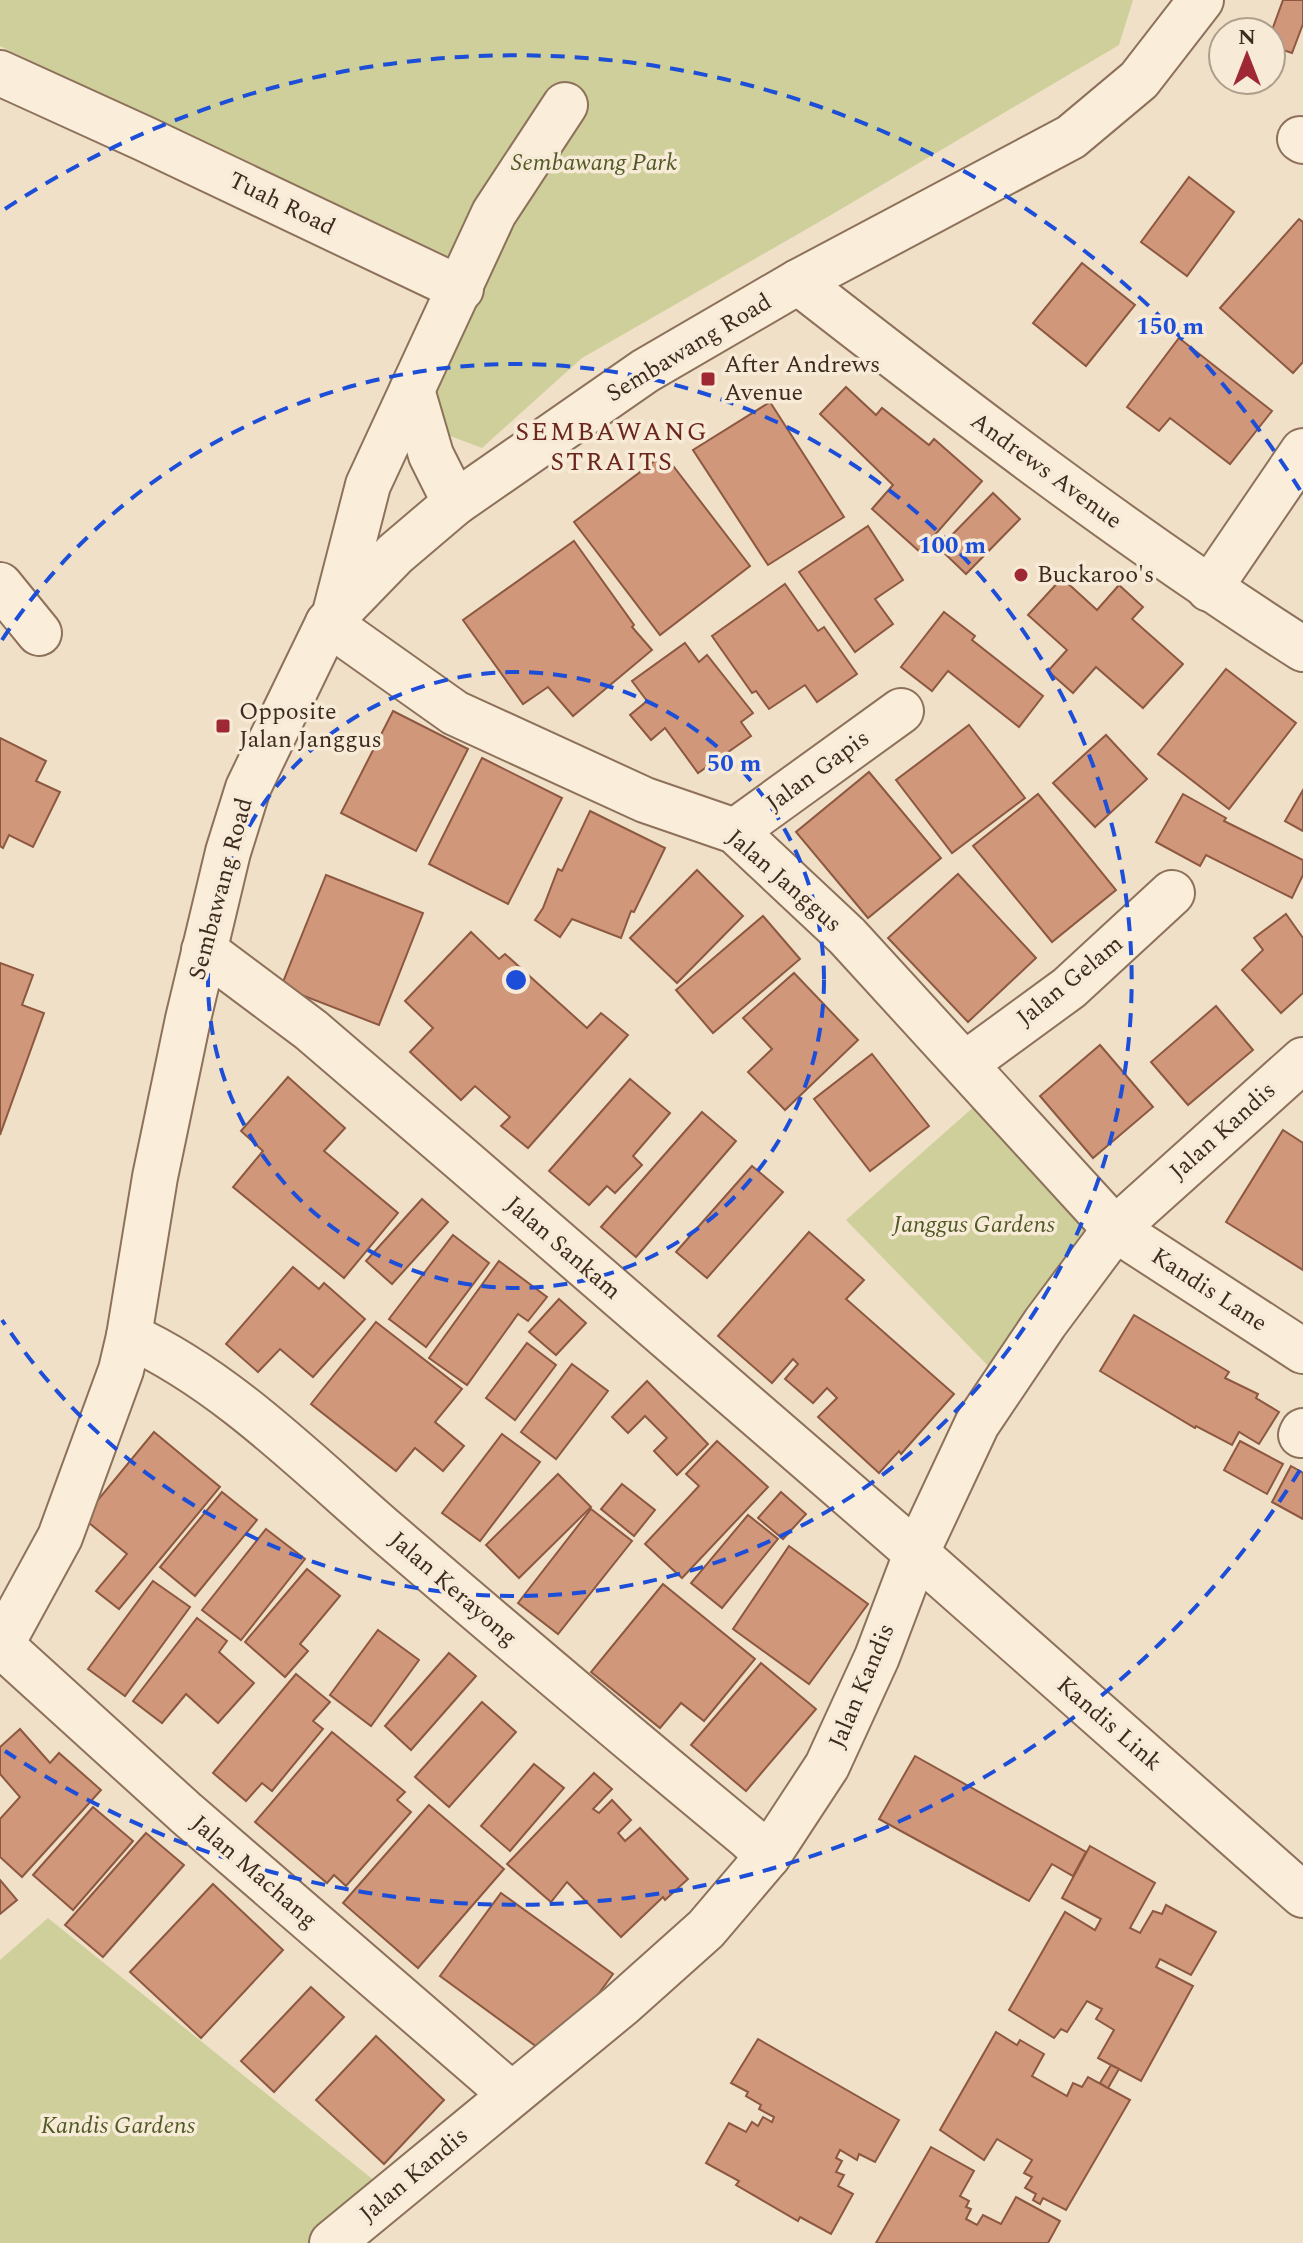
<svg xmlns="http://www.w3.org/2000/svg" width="1303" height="2243" viewBox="0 0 1303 2243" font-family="Spectral,serif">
	<rect width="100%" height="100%" fill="#f0e0c7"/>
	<!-- green -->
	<g fill="#cecf9a">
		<polygon points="0,0 1133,0 1119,45 819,222 582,358 482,448 445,434 426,411 482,281 0,46"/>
		<polygon points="986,1096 1109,1230 1001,1379 846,1220"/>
		<polygon points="48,1918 386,2190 321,2243 0,2243 0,1960"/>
	</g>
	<!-- building -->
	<g fill="#d0977b" stroke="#8d5840" stroke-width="2">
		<polygon points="1283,0 1303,0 1303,24 1292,53 1271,46 1271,33"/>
		<polygon points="1189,177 1234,212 1187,276 1141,242"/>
		<polygon points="1299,219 1303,222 1303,362 1293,373 1220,308"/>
		<polygon points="1082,263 1135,305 1086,366 1033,323"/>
		<polygon points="1179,338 1272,411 1230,464 1170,418 1159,431 1127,407"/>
		<polygon points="846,387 876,415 882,408 929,445 934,439 982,481 920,552 872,509 893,485 820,414"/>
		<polygon points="770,402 844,517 768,565 693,450"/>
		<polygon points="664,454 750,566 660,635 574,522"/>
		<polygon points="993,493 1020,519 966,574 939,548"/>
		<polygon points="868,526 903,580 875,599 893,624 855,652 799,572"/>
		<polygon points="574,541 634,625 632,627 652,650 573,716 548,687 523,704 463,620"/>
		<polygon points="1062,578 1097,610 1119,585 1143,607 1132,619 1183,664 1143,708 1096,667 1073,693 1048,671 1067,650 1028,615"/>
		<polygon points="785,584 818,631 824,627 857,674 817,702 805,685 769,709 756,691 752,693 712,636"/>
		<polygon points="944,612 975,636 972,640 1043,696 1019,727 948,671 932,691 901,667"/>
		<polygon points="685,643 699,662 707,655 753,713 741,722 751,736 698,773 665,728 651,740 630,715 647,701 632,681"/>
		<polygon points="1226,669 1296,723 1229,809 1158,754"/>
		<polygon points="393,711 468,749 416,851 341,813"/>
		<polygon points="969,725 1025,798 952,853 896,780"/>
		<polygon points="1106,735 1147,779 1095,827 1053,783"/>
		<polygon points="0,738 46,761 36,781 60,792 33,847 9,835 3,848 0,846"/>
		<polygon points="482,758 562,798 508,904 429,864"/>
		<polygon points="869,772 941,858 868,918 796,832"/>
		<polygon points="1303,790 1303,831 1285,821"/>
		<polygon points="1038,794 1116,890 1052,942 973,846"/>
		<polygon points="1183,794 1226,818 1224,821 1303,860 1303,875 1292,898 1206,855 1200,866 1156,842"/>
		<polygon points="590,811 665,848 634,912 631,911 621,938 572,919 560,937 535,920 543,908 558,869 562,871"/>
		<polygon points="697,870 743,916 677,983 630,938"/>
		<polygon points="958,874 1036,958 968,1022 888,938"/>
		<polygon points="326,875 423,913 379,1025 281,987"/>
		<polygon points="1286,914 1303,938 1303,993 1281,1013 1242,970 1263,950 1254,938"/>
		<polygon points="763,916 800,959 713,1033 676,990"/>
		<polygon points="471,932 499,959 505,954 587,1028 601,1013 628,1035 528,1148 501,1126 510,1117 475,1086 461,1100 410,1052 433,1028 405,1001"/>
		<polygon points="0,963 33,975 22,1005 44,1013 0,1135"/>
		<polygon points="794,973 858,1040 785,1110 748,1072 772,1049 743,1018"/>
		<polygon points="1216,1006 1253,1050 1188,1105 1151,1062"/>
		<polygon points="1100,1045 1153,1107 1093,1158 1040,1096"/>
		<polygon points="872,1054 929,1126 870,1171 814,1099"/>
		<polygon points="288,1077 345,1128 324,1151 398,1213 344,1278 233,1187 263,1151 241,1131"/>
		<polygon points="630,1079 670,1113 633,1156 642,1165 615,1193 607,1186 589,1205 549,1171"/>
		<polygon points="702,1112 736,1141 636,1257 601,1227"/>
		<polygon points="1283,1130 1303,1143 1303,1270 1226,1222"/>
		<polygon points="752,1166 783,1192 707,1278 676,1252"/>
		<polygon points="422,1199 448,1222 392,1284 366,1261"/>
		<polygon points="809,1232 864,1280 846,1299 954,1394 901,1454 899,1451 879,1473 818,1417 837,1398 827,1388 813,1403 785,1379 798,1364 793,1359 772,1383 718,1336"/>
		<polygon points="453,1235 489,1263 426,1347 389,1319"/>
		<polygon points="499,1261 547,1297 528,1321 518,1314 467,1385 429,1358"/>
		<polygon points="293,1267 319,1289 324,1283 365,1319 313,1377 280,1349 258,1372 226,1344"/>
		<polygon points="559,1299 586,1323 556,1355 529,1332"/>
		<polygon points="1134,1315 1229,1372 1225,1378 1258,1394 1256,1398 1279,1412 1259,1444 1239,1432 1232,1445 1196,1426 1195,1428 1100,1371"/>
		<polygon points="376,1322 462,1389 435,1422 464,1446 443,1471 415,1448 396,1471 311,1404"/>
		<polygon points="527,1343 556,1365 515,1420 486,1398"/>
		<polygon points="572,1364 608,1391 556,1459 521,1432"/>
		<polygon points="647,1381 708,1444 677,1475 654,1451 667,1438 645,1416 628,1433 612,1417"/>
		<polygon points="154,1432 220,1487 119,1609 96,1591 127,1554 83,1518"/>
		<polygon points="502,1434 540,1462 480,1541 442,1513"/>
		<polygon points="717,1441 768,1487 682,1578 645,1544 699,1486 686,1474"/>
		<polygon points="1240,1441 1283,1464 1267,1494 1224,1470"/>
		<polygon points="1291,1466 1303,1473 1303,1519 1272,1502"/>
		<polygon points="558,1474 591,1507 519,1578 486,1545"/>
		<polygon points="622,1484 655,1510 634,1536 601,1509"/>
		<polygon points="222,1492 257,1520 195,1596 160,1567"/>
		<polygon points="781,1492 806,1514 783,1539 758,1518"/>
		<polygon points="591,1509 632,1541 558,1634 518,1603"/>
		<polygon points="748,1515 778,1539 722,1608 691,1583"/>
		<polygon points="266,1529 305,1559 241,1640 202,1610"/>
		<polygon points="789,1546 868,1604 809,1684 733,1629"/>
		<polygon points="307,1569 340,1596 300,1644 308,1651 285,1677 245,1642"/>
		<polygon points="153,1581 190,1607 125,1696 88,1669"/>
		<polygon points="663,1584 755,1659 704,1721 681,1703 660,1728 591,1672"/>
		<polygon points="197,1618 227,1641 219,1652 254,1683 218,1723 186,1694 162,1723 133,1701"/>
		<polygon points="378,1630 419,1660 371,1726 330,1695"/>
		<polygon points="449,1653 476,1676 411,1750 385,1726"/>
		<polygon points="761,1663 816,1709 746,1791 691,1745"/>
		<polygon points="296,1674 330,1702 313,1721 323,1729 272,1791 262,1783 246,1801 213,1773"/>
		<polygon points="482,1702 516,1732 449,1807 415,1777"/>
		<polygon points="20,1729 50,1763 59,1753 101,1790 22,1877 0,1857 0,1819 20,1797 0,1774 0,1747"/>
		<polygon points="332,1732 405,1792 397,1800 411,1812 346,1886 334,1875 327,1883 255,1822"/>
		<polygon points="915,1756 1086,1852 1073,1876 1052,1864 1029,1901 879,1819"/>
		<polygon points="534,1764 564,1788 510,1851 481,1826"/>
		<polygon points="594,1773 612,1789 593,1809 599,1813 612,1800 631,1820 618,1833 625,1841 640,1828 688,1879 665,1900 663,1897 621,1937 567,1882 551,1902 507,1864"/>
		<polygon points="429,1805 504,1869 418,1968 343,1903"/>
		<polygon points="93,1807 133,1841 73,1910 33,1875"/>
		<polygon points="146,1833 184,1865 103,1957 65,1925"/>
		<polygon points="1090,1846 1155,1883 1130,1928 1140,1933 1153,1911 1162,1914 1166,1905 1216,1932 1191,1975 1160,1959 1156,1967 1193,1986 1141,2081 1098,2058 1114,2030 1096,2019 1102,2009 1087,2001 1067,2032 1061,2029 1054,2038 1009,2010 1065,1912 1095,1930 1101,1919 1062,1898"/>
		<polygon points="0,1880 17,1900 0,1914"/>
		<polygon points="213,1884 283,1950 201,2038 130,1972"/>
		<polygon points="501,1893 613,1974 552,2058 440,1976"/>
		<polygon points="311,1987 344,2017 274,2092 241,2061"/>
		<polygon points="996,2032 1017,2045 1020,2040 1044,2054 1032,2076 1067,2096 1073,2083 1082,2087 1088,2077 1130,2100 1066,2210 1043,2198 1040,2204 1033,2200 1036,2194 1025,2188 1032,2177 1024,2173 1032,2160 997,2139 984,2160 940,2130"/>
		<polygon points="376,2036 444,2100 384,2164 316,2100"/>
		<polygon points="758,2039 899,2120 875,2162 859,2154 857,2160 840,2150 836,2158 842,2161 836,2172 844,2175 838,2186 853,2194 831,2234 800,2217 798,2221 736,2185 739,2181 706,2163 729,2123 746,2132 752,2122 758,2126 763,2117 772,2122 774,2117 759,2109 761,2105 746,2096 748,2092 731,2083"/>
		<polygon points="1111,2065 1119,2069 1108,2088 1100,2083"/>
		<polygon points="931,2147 974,2171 960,2196 969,2201 966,2207 971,2209 966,2219 977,2225 983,2215 1001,2224 1016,2197 1060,2221 1048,2243 876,2243"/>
	</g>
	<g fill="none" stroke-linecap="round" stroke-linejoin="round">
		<!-- minor casing -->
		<g stroke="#8d715b" stroke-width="48">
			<g id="minor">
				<polyline points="0,73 145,139 461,289"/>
				<polyline points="1300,139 1303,141"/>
				<path d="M798,282c164,128 329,255 505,367"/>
				<polyline points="412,390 431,455 455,503"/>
				<polyline points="0,585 39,633"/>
				<polyline points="1209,589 1303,451"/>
				<polyline points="335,613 368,485 494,213 565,105"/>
				<polyline points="328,623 455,713 645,800 735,831 847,936 1115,1229 1303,1351"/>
				<polyline points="735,831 901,711"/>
				<polyline points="204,950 311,1030 466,1163 898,1537 1303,1895"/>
				<polyline points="965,1064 1069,988 1172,893"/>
				<path d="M129,1336c97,44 180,129 260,198 119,102 238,203 359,303l20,19"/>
				<polyline points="1301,1435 1303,1431"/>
				<polyline points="1,1645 186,1813 511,2094"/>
				<polyline points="332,2243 621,2005 706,1929 768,1856 827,1766 877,1657 916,1554 977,1424 1045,1323 1115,1229 1303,1060"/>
			</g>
		</g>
		<!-- tertiary casing -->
		<g stroke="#8d715b" stroke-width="48">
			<polyline id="tertiary" points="0,1647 60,1537 121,1370 129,1336 155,1177 188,1019 228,852 248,788 328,623 395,554 455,503 645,371 798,282 1071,137 1139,80 1201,0"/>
		</g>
		<!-- minor -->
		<use href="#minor" stroke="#faeedb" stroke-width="44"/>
		<!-- tertiary -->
		<use href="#tertiary" stroke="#faeedb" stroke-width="44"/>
	</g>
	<!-- distance rings -->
	<g fill="none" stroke="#1d4ed8" stroke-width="4" stroke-dasharray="14 10">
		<circle cx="516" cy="980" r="308"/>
		<path d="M2 640A616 616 0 1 1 2 1320"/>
		<path d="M1300 1470A925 925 0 0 1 5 1751M5 209A925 925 0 0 1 1300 490"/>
	</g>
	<!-- markers -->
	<g fill="#9e2834" stroke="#f7ebd7" stroke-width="3">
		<rect x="700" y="371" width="16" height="16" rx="4"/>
		<circle cx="1021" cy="575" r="8"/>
		<rect x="215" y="718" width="16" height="16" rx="4"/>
	</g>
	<g text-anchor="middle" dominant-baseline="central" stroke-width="7" stroke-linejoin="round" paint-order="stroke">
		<!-- park labels -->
		<g font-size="24" font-style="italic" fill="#515a25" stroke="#f7ebd7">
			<text x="594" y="163">Sembawang Park</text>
			<text x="974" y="1225">Janggus Gardens</text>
			<text x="118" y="2126">Kandis Gardens</text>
		</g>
		<!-- street labels -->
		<g font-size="24" fill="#3d2b1f" stroke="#f7ebd7">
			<text transform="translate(282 204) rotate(26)">Tuah Road</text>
			<text transform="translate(689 348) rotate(-31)">Sembawang Road</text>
			<text transform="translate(1046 471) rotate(36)">Andrews Avenue</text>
			<text transform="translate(818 771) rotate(-36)">Jalan Gapis</text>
			<text transform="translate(784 881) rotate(41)">Jalan Janggus</text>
			<text transform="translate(221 889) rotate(-75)">Sembawang Road</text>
			<text transform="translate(1070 981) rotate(-39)">Jalan Gelam</text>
			<text transform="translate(1223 1131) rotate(-42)">Jalan Kandis</text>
			<text transform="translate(563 1248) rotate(41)">Jalan Sankam</text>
			<text transform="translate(1209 1290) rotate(33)">Kandis Lane</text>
			<text transform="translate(453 1589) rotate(41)">Jalan Kerayong</text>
			<text transform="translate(862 1686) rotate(-67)">Jalan Kandis</text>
			<text transform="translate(1109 1724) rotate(41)">Kandis Link</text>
			<text transform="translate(254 1872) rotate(41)">Jalan Machang</text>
			<text transform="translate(414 2175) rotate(-40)">Jalan Kandis</text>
		</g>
		<!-- poi labels -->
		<g font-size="24" fill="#3d2b1f" stroke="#f7ebd7" text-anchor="start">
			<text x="724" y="365">After Andrews<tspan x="724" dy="28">Avenue</tspan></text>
			<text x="1037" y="575">Buckaroo's</text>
			<text x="239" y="712">Opposite<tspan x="239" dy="28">Jalan Janggus</tspan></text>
		</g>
		<!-- neighbourhood labels -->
		<g font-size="26" letter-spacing="2" fill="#6b261d" stroke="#f7ebd7">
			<text x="612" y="432">SEMBAWANG<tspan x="612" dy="30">STRAITS</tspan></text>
		</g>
	</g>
	<circle cx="516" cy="980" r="12" fill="#1d4ed8" stroke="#f7ebd7" stroke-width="4"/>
	<g font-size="24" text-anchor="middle" font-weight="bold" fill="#1d4ed8" stroke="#f7ebd7" stroke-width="7" stroke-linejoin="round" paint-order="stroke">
		<text x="1170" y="334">150 m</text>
		<text x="952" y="553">100 m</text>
		<text x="734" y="771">50 m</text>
	</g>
	<!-- north arrow -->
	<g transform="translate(1247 56)"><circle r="38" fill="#f7ebd7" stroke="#ad9e8d" stroke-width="2"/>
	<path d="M0-6L14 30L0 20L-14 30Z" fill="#9e2834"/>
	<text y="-12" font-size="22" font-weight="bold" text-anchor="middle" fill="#3d2b1f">N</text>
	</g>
</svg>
